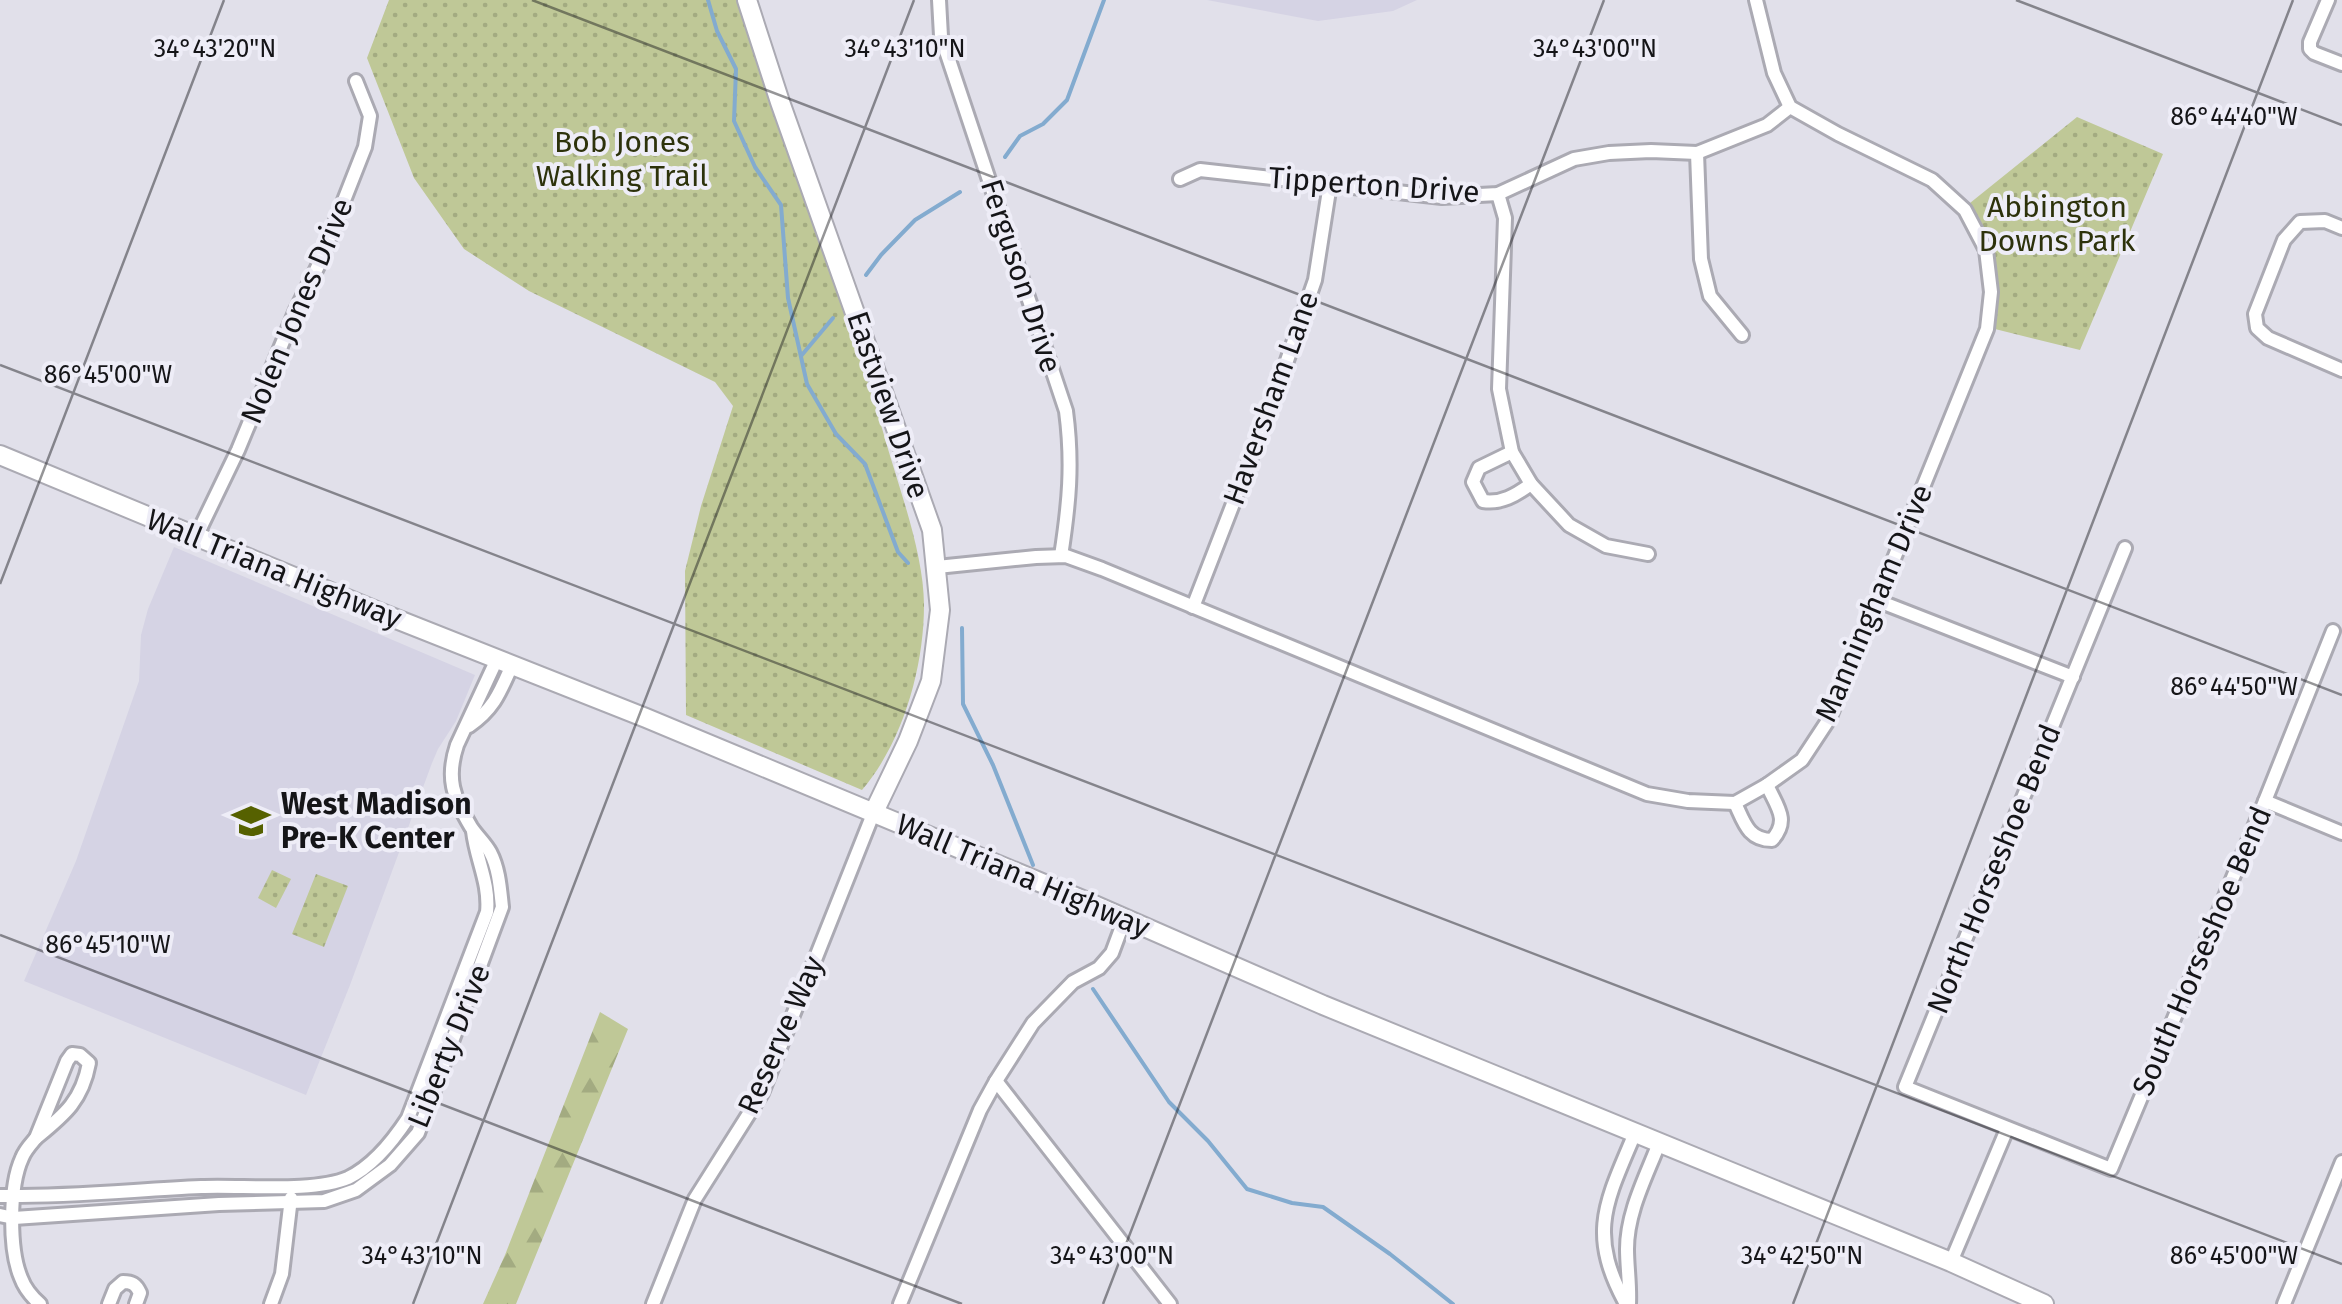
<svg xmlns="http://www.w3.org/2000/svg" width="2342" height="1304" viewBox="0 0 2342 1304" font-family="'Fira Sans',sans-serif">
	<defs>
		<pattern id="forest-firs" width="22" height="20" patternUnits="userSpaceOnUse" patternTransform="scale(2.5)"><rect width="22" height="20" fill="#bfc897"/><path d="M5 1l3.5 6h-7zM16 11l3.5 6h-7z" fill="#a3ab81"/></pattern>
		<pattern id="park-dots" width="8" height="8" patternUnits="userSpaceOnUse" patternTransform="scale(2.5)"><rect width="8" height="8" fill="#bfc897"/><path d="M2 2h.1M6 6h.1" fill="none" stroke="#a3ab81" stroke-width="1.8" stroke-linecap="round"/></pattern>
	</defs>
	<rect width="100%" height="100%" fill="#e1e0ea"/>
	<!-- built -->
	<g fill="#d5d3e4">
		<polygon points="1207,0 1417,0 1393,11 1318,21"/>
		<polygon points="174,547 475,675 456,721 438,749 432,763 350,985 306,1095 24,981 76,861 139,681 141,635 148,609"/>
	</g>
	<!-- forest -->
	<polygon fill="url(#forest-firs)" points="600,1012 628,1029 516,1304 483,1304 505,1255"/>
	<!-- park -->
	<g fill="url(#park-dots)">
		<path d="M389,0h351c50,147 104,293 146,442 14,49 38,113 38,163 0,62 -21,137 -62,185l-176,-75 -1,-144 16,-65 32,-100 -18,-24 -186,-91 -65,-42 -50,-71 -47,-120z"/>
		<path d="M2077,117l86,37 -83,196 -85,-21c7,-50 2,-83 -25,-126z"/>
		<polygon points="272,870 291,879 276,908 258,898"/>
		<polygon points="316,874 348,886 324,947 292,934"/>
	</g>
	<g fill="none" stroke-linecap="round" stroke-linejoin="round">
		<!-- stream -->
		<g stroke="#83abcf" stroke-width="4">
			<polyline points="708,0 717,31 736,69 734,121 755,167 781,205 788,298 807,384 836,434 865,464 898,552 908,563"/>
			<polyline points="1005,157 1020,136 1043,124 1067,100 1104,0"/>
			<polyline points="866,275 881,255 915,220 960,192"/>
			<polyline points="801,356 833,318"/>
			<polyline points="962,628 963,704 993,765 1033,865"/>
			<polyline points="1093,989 1169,1102 1208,1141 1247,1189 1292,1203 1323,1207 1390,1254 1453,1304"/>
		</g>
		<!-- street casing -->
		<g stroke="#abaab3" stroke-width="18">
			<g id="street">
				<path d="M939,0l2,36 125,375c7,53 3,93 -5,145"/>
				<polyline points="2328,0 2310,42 2310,49 2314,53 2342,64"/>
				<polyline points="1697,153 1701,259 1710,296 1742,335"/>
				<polyline points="1180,179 1200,170 1442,197 1498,194 1574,159 1609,153 1651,151 1697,153 1767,125 1790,107"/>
				<polyline points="1498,194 1505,218 1499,389 1512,452 1531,484 1569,525 1606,546 1648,554"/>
				<polyline points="2342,228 2325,221 2300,222 2284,240 2255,314 2257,328 2268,338 2342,370"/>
				<path d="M1512,452l-33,16 -6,14 10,19c18,3 33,-6 48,-17"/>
				<polyline points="196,537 238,450 296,310 319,264 365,147 370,116 356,81"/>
				<polyline points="2125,548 1905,1087 2111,1169 2265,801 2333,631"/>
				<polyline points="937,567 1036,557 1066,556 1102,569 1647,794 1688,801 1735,803 1767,785 1802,760 1829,719 1987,329 1991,292 1986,250 1965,210 1932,180 1838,134 1790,107 1774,73 1756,0"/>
				<polyline points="1876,600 2073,677"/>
				<polyline points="1193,607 1274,398 1315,280 1330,184"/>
				<path d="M469,726c25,-17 31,-34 43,-61"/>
				<polyline points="2265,801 2342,833"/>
				<path d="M1735,803c9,19 13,37 37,37 18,-20 5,-33 -5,-55"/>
				<path d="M72,1054l8,1 9,8c-7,38 -25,52 -53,75l31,-77z"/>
				<polyline points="996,1081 1170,1304"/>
				<path d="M36,1138c-5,6 -11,12 -14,20 -13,28 -13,92 -1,120 4,11 11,19 19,26"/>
				<path d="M0,1196c67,1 134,-6 201,-9 40,-2 112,6 147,-9 25,-12 45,-37 60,-60l79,-206c3,-29 -11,-53 -14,-81"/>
				<path d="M0,1215l14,3 205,-14 105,-3 32,-11 34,-25 28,-32 84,-226c-2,-18 -3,-38 -12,-55 -5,-9 -13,-16 -19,-25 -18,-30 -25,-49 -14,-82l40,-86"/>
				<polyline points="1951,1262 2007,1129"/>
				<path d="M109,1304l6,-15 8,-7c9,0 13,2 17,11l-4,11"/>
				<polyline points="271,1304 282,1274 291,1198"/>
				<polyline points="653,1304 695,1199 762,1093 873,814"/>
				<polyline points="900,1304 980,1110 996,1081 1033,1023 1073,982 1099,968 1112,953 1125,918"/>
				<path d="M1626,1304c-39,-71 -20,-102 9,-171"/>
				<path d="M1629,1304c1,-19 -2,-37 -2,-55 0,-37 19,-72 32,-106"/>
				<polyline points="2284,1304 2342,1162"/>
			</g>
		</g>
		<!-- secondary casing -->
		<g stroke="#abaab3" stroke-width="22">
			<g id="secondary">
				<polyline points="747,0 780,102 932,530 940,610 931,681 908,741 873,814"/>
				<polyline points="0,455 381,613 646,718 1085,901 1323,1005 1951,1262 2044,1304"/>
			</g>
		</g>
		<!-- street -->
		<use href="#street" stroke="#fff" stroke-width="12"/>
		<!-- secondary -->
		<use href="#secondary" stroke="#fff" stroke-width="18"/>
	</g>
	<!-- ticks -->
	<path fill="none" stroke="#151518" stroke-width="2.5" stroke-opacity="0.45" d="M532,0l1810,695M2016,0l326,125M0,365l2342,899M0,584l224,-584M0,935l962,369M413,1304l501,-1304M1103,1304l501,-1304M1793,1304l500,-1304"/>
	<!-- icons -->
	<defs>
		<g id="school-bare" transform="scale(3)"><path d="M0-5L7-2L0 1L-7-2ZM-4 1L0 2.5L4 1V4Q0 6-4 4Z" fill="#566100" stroke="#eeedf7" stroke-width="2.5" paint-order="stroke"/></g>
	</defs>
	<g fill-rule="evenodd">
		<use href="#school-bare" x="251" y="821"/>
	</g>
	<g text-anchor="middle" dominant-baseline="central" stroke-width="8" stroke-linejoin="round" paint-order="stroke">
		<!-- park labels -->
		<g font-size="30" fill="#2d320b" stroke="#eeedf7">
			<text x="622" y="142">Bob Jones<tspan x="622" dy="34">Walking Trail</tspan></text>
			<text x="2057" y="207">Abbington<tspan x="2057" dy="34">Downs Park</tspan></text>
		</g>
		<!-- street labels -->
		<g font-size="30" fill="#151518" stroke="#eeedf7">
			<text transform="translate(1374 185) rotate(4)">Tipperton Drive</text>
			<text transform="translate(1021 276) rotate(72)">Ferguson Drive</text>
			<text transform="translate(297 311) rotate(-67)">Nolen Jones Drive</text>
			<text transform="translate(1271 398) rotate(-70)">Haversham Lane</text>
			<text transform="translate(888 405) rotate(71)">Eastview Drive</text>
			<text transform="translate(274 569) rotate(22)">Wall Triana Highway</text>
			<text transform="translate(1874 603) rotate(-67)">Manningham Drive</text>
			<text transform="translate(1994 869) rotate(-68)">North Horseshoe Bend</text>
			<text transform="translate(1023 876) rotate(23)">Wall Triana Highway</text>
			<text transform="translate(2202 951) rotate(-67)">South Horseshoe Bend</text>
			<text transform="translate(781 1035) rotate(-66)">Reserve Way</text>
			<text transform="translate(449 1046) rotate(-68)">Liberty Drive</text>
		</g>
		<!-- poi labels -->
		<g font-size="30" font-weight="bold" fill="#151518" stroke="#eeedf7" text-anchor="start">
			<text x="281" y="804">West Madison<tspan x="281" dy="34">Pre-K Center</tspan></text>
		</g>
	</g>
	<g font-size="25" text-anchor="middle" fill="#151518" stroke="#eeedf7" stroke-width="8" stroke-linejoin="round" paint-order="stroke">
		<text x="215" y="57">34°43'20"N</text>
		<text x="905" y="57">34°43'10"N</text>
		<text x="1595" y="57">34°43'00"N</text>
		<text x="2234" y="125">86°44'40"W</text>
		<text x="108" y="383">86°45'00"W</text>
		<text x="2234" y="695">86°44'50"W</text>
		<text x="108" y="953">86°45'10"W</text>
		<text x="2234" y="1264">86°45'00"W</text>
		<text x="422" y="1264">34°43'10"N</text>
		<text x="1112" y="1264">34°43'00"N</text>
		<text x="1802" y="1264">34°42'50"N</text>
	</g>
</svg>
